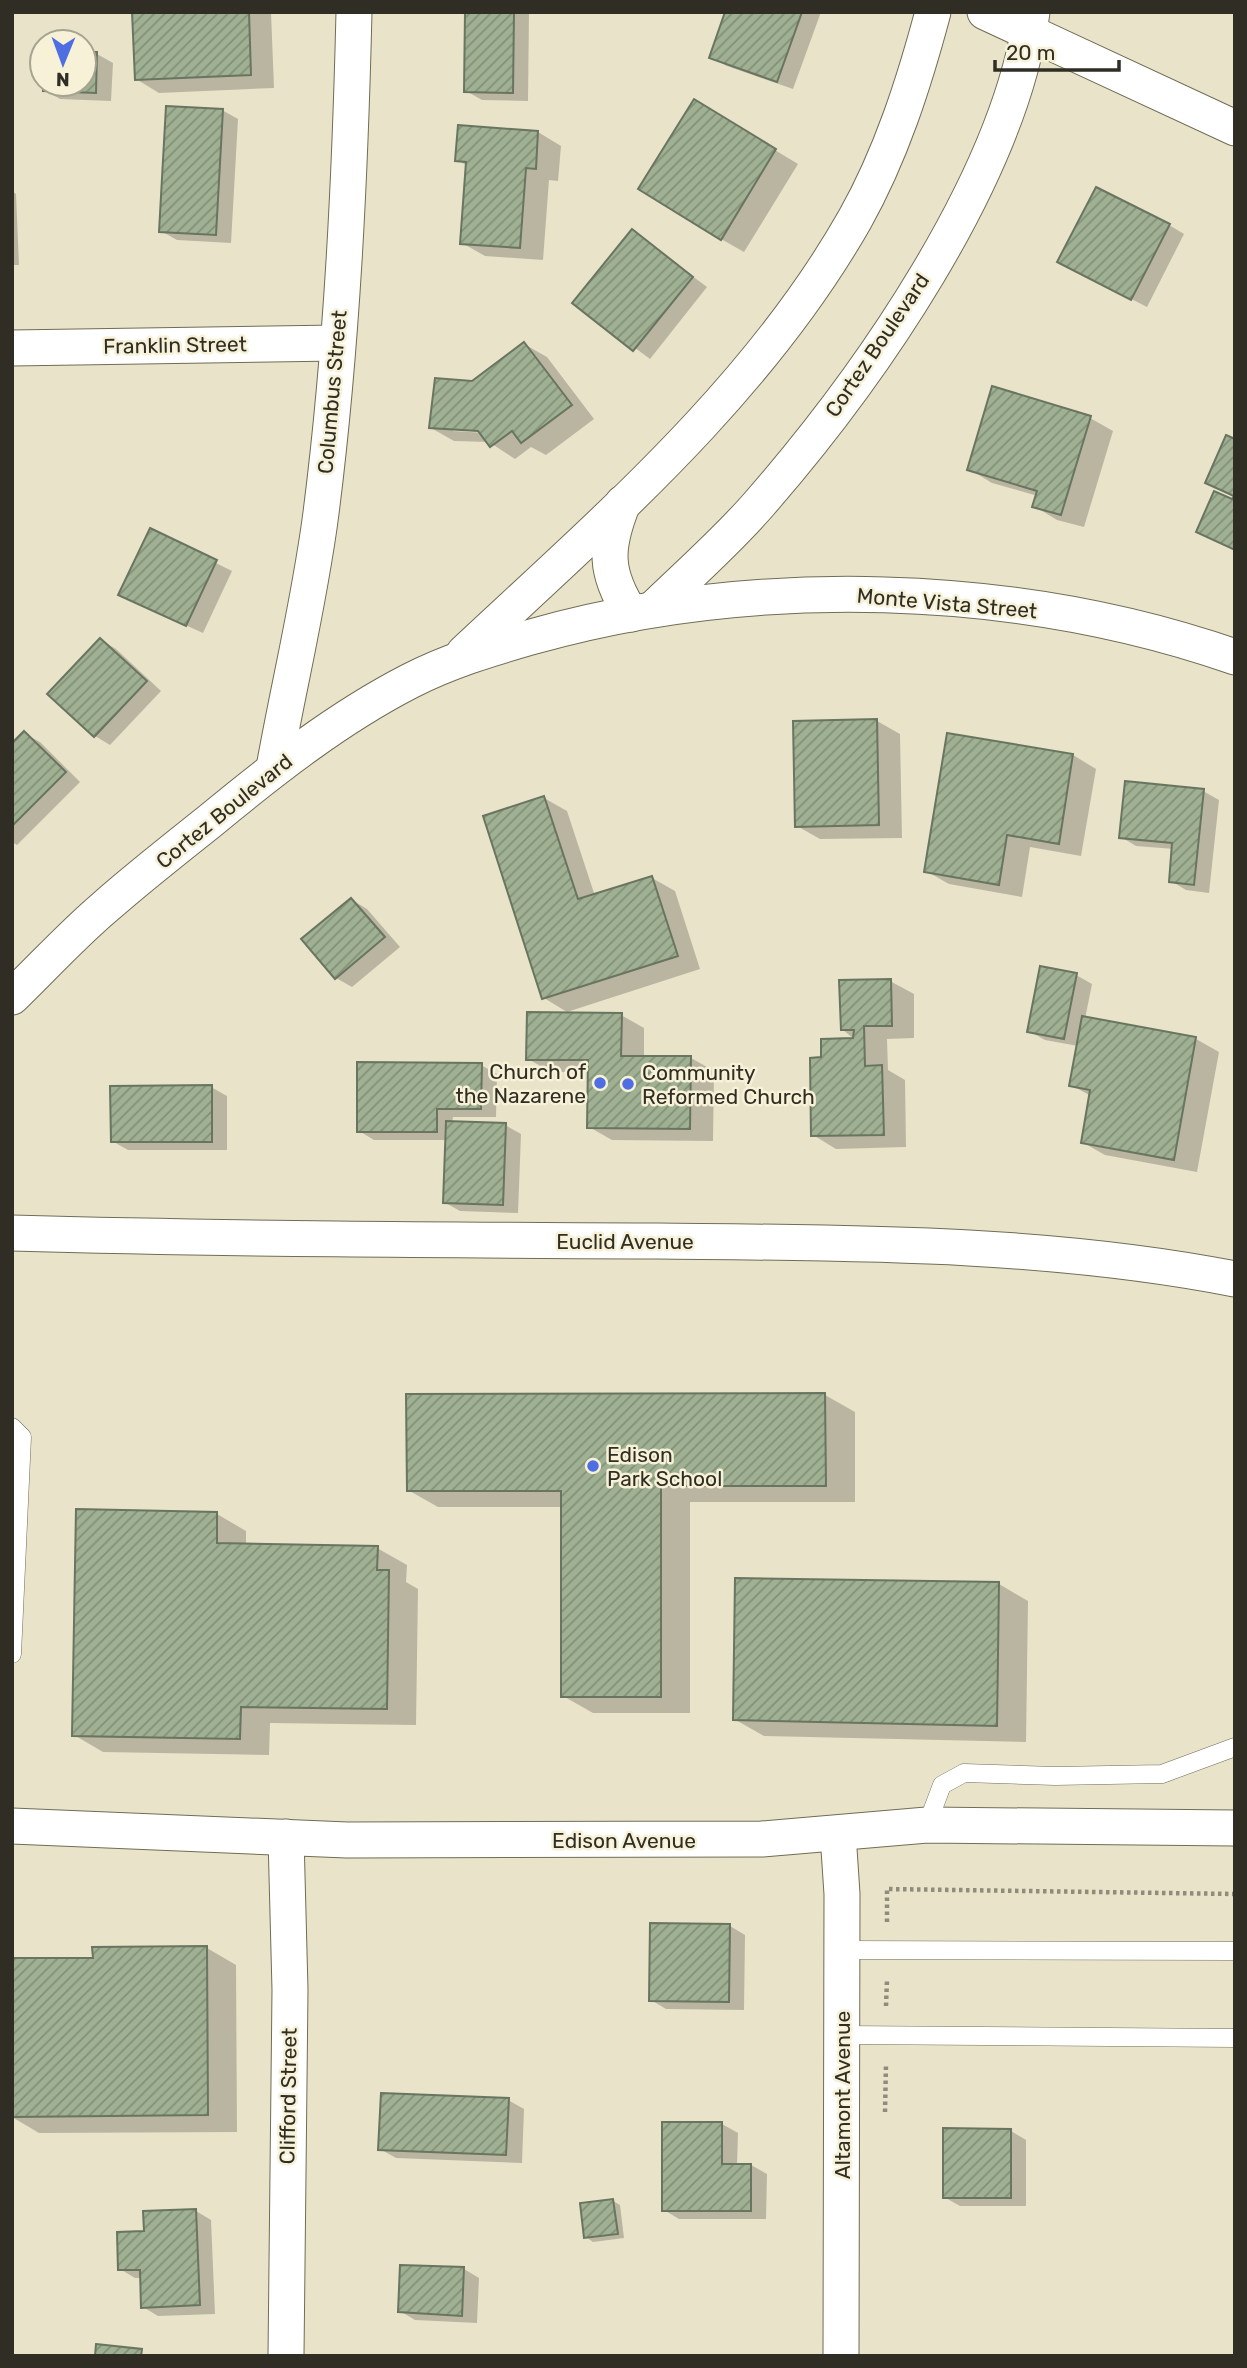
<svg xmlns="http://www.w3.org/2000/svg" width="1247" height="2368" viewBox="0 0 1247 2368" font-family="Rubik,sans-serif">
	<defs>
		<pattern id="building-hatch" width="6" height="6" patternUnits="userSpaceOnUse" patternTransform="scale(1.75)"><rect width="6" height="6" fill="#9fb192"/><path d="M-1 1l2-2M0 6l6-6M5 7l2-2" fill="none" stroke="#829077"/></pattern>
	</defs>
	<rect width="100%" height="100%" fill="#e9e3ca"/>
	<!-- shadow -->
	<g fill="#0003" fill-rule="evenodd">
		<polygon points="134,12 271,12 274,88 159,93 136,79"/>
		<polygon points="467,12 529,12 528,101 482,100 466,91"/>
		<polygon points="727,12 821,12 793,89 727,66 711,57"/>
		<polygon points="84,53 97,54 113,63 111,101 60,99 45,90 45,84 84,84"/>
		<polygon points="222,110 238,119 231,243 177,240 161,231"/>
		<polygon points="717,115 798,164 744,252 721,239"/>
		<polygon points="538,132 561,146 558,181 549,180 543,260 485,256 462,243 468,166 457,160"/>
		<polygon points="12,191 16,194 19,265 12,265"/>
		<polygon points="1169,225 1184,234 1147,307 1075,270"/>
		<polygon points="632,231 707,287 650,359 575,303"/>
		<path d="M524,344l23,13 47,62 -48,36 -15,-8 -16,12 -26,-17 -35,-1 -23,-13 41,-45zM453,428l34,1 -1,4 -33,-2z"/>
		<polygon points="1090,418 1113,431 1084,527 1057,520 1034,506 1038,496 992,483 969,469"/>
		<polygon points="1235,441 1235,551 1198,531 1233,501 1235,498 1207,483"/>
		<polygon points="151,531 232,571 203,633 136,603"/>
		<polygon points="101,640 116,649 161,691 110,745 95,736"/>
		<polygon points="877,721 900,734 902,838 820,839 797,826 795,722"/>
		<polygon points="25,734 40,742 80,782 17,845 12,842 12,746"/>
		<polygon points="1073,755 1096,769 1081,856 1030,847 1022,897 949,884 926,871"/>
		<polygon points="1203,791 1219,800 1209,893 1186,890 1171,881 1174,849 1136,846 1121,837"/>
		<polygon points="544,798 567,811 595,896 652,878 675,891 700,969 567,1012 544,998"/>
		<polygon points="352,900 367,909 400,947 352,987 336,978"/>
		<polygon points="1076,975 1092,984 1085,1019 1196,1039 1219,1052 1197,1172 1105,1155 1082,1142 1091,1096 1071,1085 1078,1046 1045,1040 1029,1031"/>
		<polygon points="890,981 914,994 914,1038 887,1039 888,1070 905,1080 906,1147 836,1149 813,1135 823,1059 855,1040 842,1029"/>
		<polygon points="621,1015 644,1028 644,1058 691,1058 714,1071 713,1141 612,1140 589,1127 590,1072 551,1072 528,1059"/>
		<polygon points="481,1065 497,1074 496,1117 453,1117 452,1123 505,1125 521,1134 518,1213 460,1211 444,1202 447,1140 374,1140 359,1131"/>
		<polygon points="211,1087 227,1096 227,1150 128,1150 112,1141"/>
		<polygon points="825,1395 855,1412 855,1502 690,1502 690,1713 593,1713 563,1696 563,1507 438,1507 408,1490"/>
		<polygon points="217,1514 246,1531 246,1545 377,1548 407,1565 406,1582 418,1589 416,1725 270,1723 269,1755 103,1752 74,1735"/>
		<polygon points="999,1584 1028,1601 1026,1742 764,1736 734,1719"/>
		<polygon points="730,1926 745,1935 744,2010 666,2009 651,2000"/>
		<polygon points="207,1948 236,1965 237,2132 39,2133 12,2117 12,1960 94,1960"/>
		<polygon points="508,2100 524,2109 522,2163 396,2158 380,2149"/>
		<polygon points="722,2124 738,2133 737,2165 751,2165 767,2174 766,2219 679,2219 664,2210"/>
		<polygon points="1011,2131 1026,2140 1026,2206 960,2206 944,2197"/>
		<polygon points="613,2201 620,2205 624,2238 593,2242 586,2237"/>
		<polygon points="196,2211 211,2220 215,2314 158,2316 143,2307 142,2278 135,2278 120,2269 145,2233"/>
		<polygon points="464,2269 479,2278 477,2323 415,2320 400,2311"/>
	</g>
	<!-- building -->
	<g fill="url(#building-hatch)" stroke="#697560" stroke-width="2">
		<polygon points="132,12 249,12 251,75 135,80"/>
		<polygon points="465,12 514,12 513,93 464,92"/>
		<polygon points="725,12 802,12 777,82 709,58"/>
		<polygon points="84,52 97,52 96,93 43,91 43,84 84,84"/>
		<polygon points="694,99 776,149 721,240 638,189"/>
		<polygon points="166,106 223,109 216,235 159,232"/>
		<polygon points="458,125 538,131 536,169 526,168 520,248 460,244 466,162 455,161"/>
		<polygon points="1096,187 1170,224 1131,300 1057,262"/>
		<polygon points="632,229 693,277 633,351 572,303"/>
		<polygon points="524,342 572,405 521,443 512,431 490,447 478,431 429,428 435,378 472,381"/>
		<polygon points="992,386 1091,416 1061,515 1032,507 1037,491 967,470"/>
		<polygon points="1226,435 1235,439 1235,550 1196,532 1214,491 1232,499 1234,496 1205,483"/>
		<polygon points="150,528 217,560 186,626 118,595"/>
		<polygon points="100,638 147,681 94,737 47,694"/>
		<polygon points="877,719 879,825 795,827 793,721"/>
		<polygon points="24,731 66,772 12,826 12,743"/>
		<polygon points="947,733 1073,754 1059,844 1007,835 999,885 924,872"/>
		<polygon points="1125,781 1204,789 1194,885 1169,882 1172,843 1119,838"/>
		<polygon points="544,796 578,899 652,876 678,956 542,999 483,816"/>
		<polygon points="351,898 385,937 335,979 301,939"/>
		<polygon points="1040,966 1077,973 1064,1039 1027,1032"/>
		<polygon points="891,979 892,1026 864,1026 865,1066 882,1065 884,1135 811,1136 810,1058 821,1057 821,1039 853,1038 854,1030 841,1030 839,980"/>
		<polygon points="527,1012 622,1013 621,1056 691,1056 690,1129 587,1128 588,1060 526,1060"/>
		<polygon points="1082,1016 1196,1037 1174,1160 1081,1143 1090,1090 1069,1086"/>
		<polygon points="357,1062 482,1063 481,1109 437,1109 437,1132 357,1132"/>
		<polygon points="212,1085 212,1142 111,1142 110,1086"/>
		<polygon points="446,1121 506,1123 503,1205 443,1203"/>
		<polygon points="825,1393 826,1486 661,1486 661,1697 561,1697 561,1491 407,1491 406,1394"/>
		<polygon points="76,1509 217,1512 217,1543 378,1546 377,1570 389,1570 387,1709 241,1707 240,1739 72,1736"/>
		<polygon points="735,1578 999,1582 997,1726 733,1720"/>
		<polygon points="650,1923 730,1924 729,2002 649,2001"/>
		<polygon points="207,1946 208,2115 12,2117 12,1958 93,1958 92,1947"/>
		<polygon points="381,2093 509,2098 506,2155 378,2150"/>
		<polygon points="662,2122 722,2122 722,2164 751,2164 751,2211 662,2211"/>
		<polygon points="943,2128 1011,2129 1011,2198 943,2198"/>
		<polygon points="613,2199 618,2234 584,2238 580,2203"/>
		<polygon points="196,2209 200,2305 141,2308 140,2270 118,2270 117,2232 144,2231 143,2211"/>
		<polygon points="400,2265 464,2267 462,2316 398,2312"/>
		<polygon points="96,2344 142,2349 141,2356 95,2356"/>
	</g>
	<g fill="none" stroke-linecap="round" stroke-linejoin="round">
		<!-- lane casing -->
		<g stroke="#706c55" stroke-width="19">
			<g id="lane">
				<polyline points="12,1427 22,1437 12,1654"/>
				<polyline points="927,1825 942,1785 964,1773 1055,1776 1162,1774 1235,1747"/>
				<polyline points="842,1950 1235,1951"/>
				<polyline points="842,2035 1235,2038"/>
			</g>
		</g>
		<!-- street casing -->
		<g stroke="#706c55" stroke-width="37">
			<g id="street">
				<polyline points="985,12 1235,128"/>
				<polyline points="12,348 337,343"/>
				<path d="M623,503c-18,45 -19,69 8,111"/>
				<path d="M653,609c35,-34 74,-68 106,-105 109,-125 250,-325 273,-492"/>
				<path d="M464,653c141,-132 294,-263 391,-434 36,-64 59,-136 78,-207"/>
				<path d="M274,768c15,-84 36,-169 47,-255 21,-165 29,-334 33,-501"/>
				<path d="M12,997c31,-30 60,-62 93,-90 34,-30 70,-58 105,-86 63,-52 128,-103 200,-140 39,-20 79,-32 121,-44 223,-63 485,-56 704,20"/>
				<path d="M12,1233c216,6 431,7 646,8 193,2 387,1 577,38"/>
				<polyline points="12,1826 347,1840 762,1839 927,1825 1235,1828"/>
				<polyline points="838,1834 842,1894 841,2356"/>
				<polyline points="286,2356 290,1990 286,1837"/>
			</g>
		</g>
		<!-- path -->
		<g stroke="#908c7b" stroke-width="4.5" stroke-dasharray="3.5 3.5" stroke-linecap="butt">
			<polyline points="887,1922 887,1889 1235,1894"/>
			<polyline points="886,2006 887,1980"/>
			<polyline points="885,2112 886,2064"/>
		</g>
		<!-- lane -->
		<use href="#lane" stroke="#fff" stroke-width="18"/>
		<!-- street -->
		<use href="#street" stroke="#fff" stroke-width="35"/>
	</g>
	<!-- markers -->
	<g fill="#4e6ee2" stroke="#f6f1d7" stroke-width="2.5">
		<circle cx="600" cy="1083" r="7"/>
		<circle cx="628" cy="1084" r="7"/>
		<circle cx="593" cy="1466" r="7"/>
	</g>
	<g text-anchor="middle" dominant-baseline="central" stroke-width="5" stroke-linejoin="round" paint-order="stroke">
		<!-- street labels -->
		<g font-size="21" fill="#2f2d24" stroke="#f6f1d7">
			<text transform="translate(175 345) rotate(-1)">Franklin Street</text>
			<text transform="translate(877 345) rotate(-56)">Cortez Boulevard</text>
			<text transform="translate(332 392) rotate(-85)">Columbus Street</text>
			<text transform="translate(947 603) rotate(5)">Monte Vista Street</text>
			<text transform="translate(224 811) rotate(-39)">Cortez Boulevard</text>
			<text x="625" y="1241">Euclid Avenue</text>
			<text x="624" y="1840">Edison Avenue</text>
			<text transform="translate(842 2095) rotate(-90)">Altamont Avenue</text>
			<text transform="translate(288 2096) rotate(-89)">Clifford Street</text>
		</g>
		<!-- poi labels -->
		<g font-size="21" fill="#2f2d24" stroke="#f6f1d7" text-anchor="start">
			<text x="586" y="1071" text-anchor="end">Church of<tspan x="586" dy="24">the Nazarene</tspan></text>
			<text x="642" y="1072">Community<tspan x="642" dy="24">Reformed Church</tspan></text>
			<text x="607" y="1454">Edison<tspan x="607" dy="24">Park School</tspan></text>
		</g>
	</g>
	<!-- border -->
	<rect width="1247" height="2368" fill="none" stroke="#2f2d24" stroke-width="28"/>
	<!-- north arrow -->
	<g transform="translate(63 63) rotate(181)"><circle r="33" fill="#f6f1d7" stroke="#a6a38f" stroke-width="2"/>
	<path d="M0-5L12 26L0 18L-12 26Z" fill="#4e6ee2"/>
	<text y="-10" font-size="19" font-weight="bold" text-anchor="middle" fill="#2f2d24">N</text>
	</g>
	<!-- scale -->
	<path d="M995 60v10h124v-10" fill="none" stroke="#2f2d24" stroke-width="3.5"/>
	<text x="1006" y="60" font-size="21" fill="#2f2d24" stroke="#f6f1d7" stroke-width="5" paint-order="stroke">20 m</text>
</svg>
